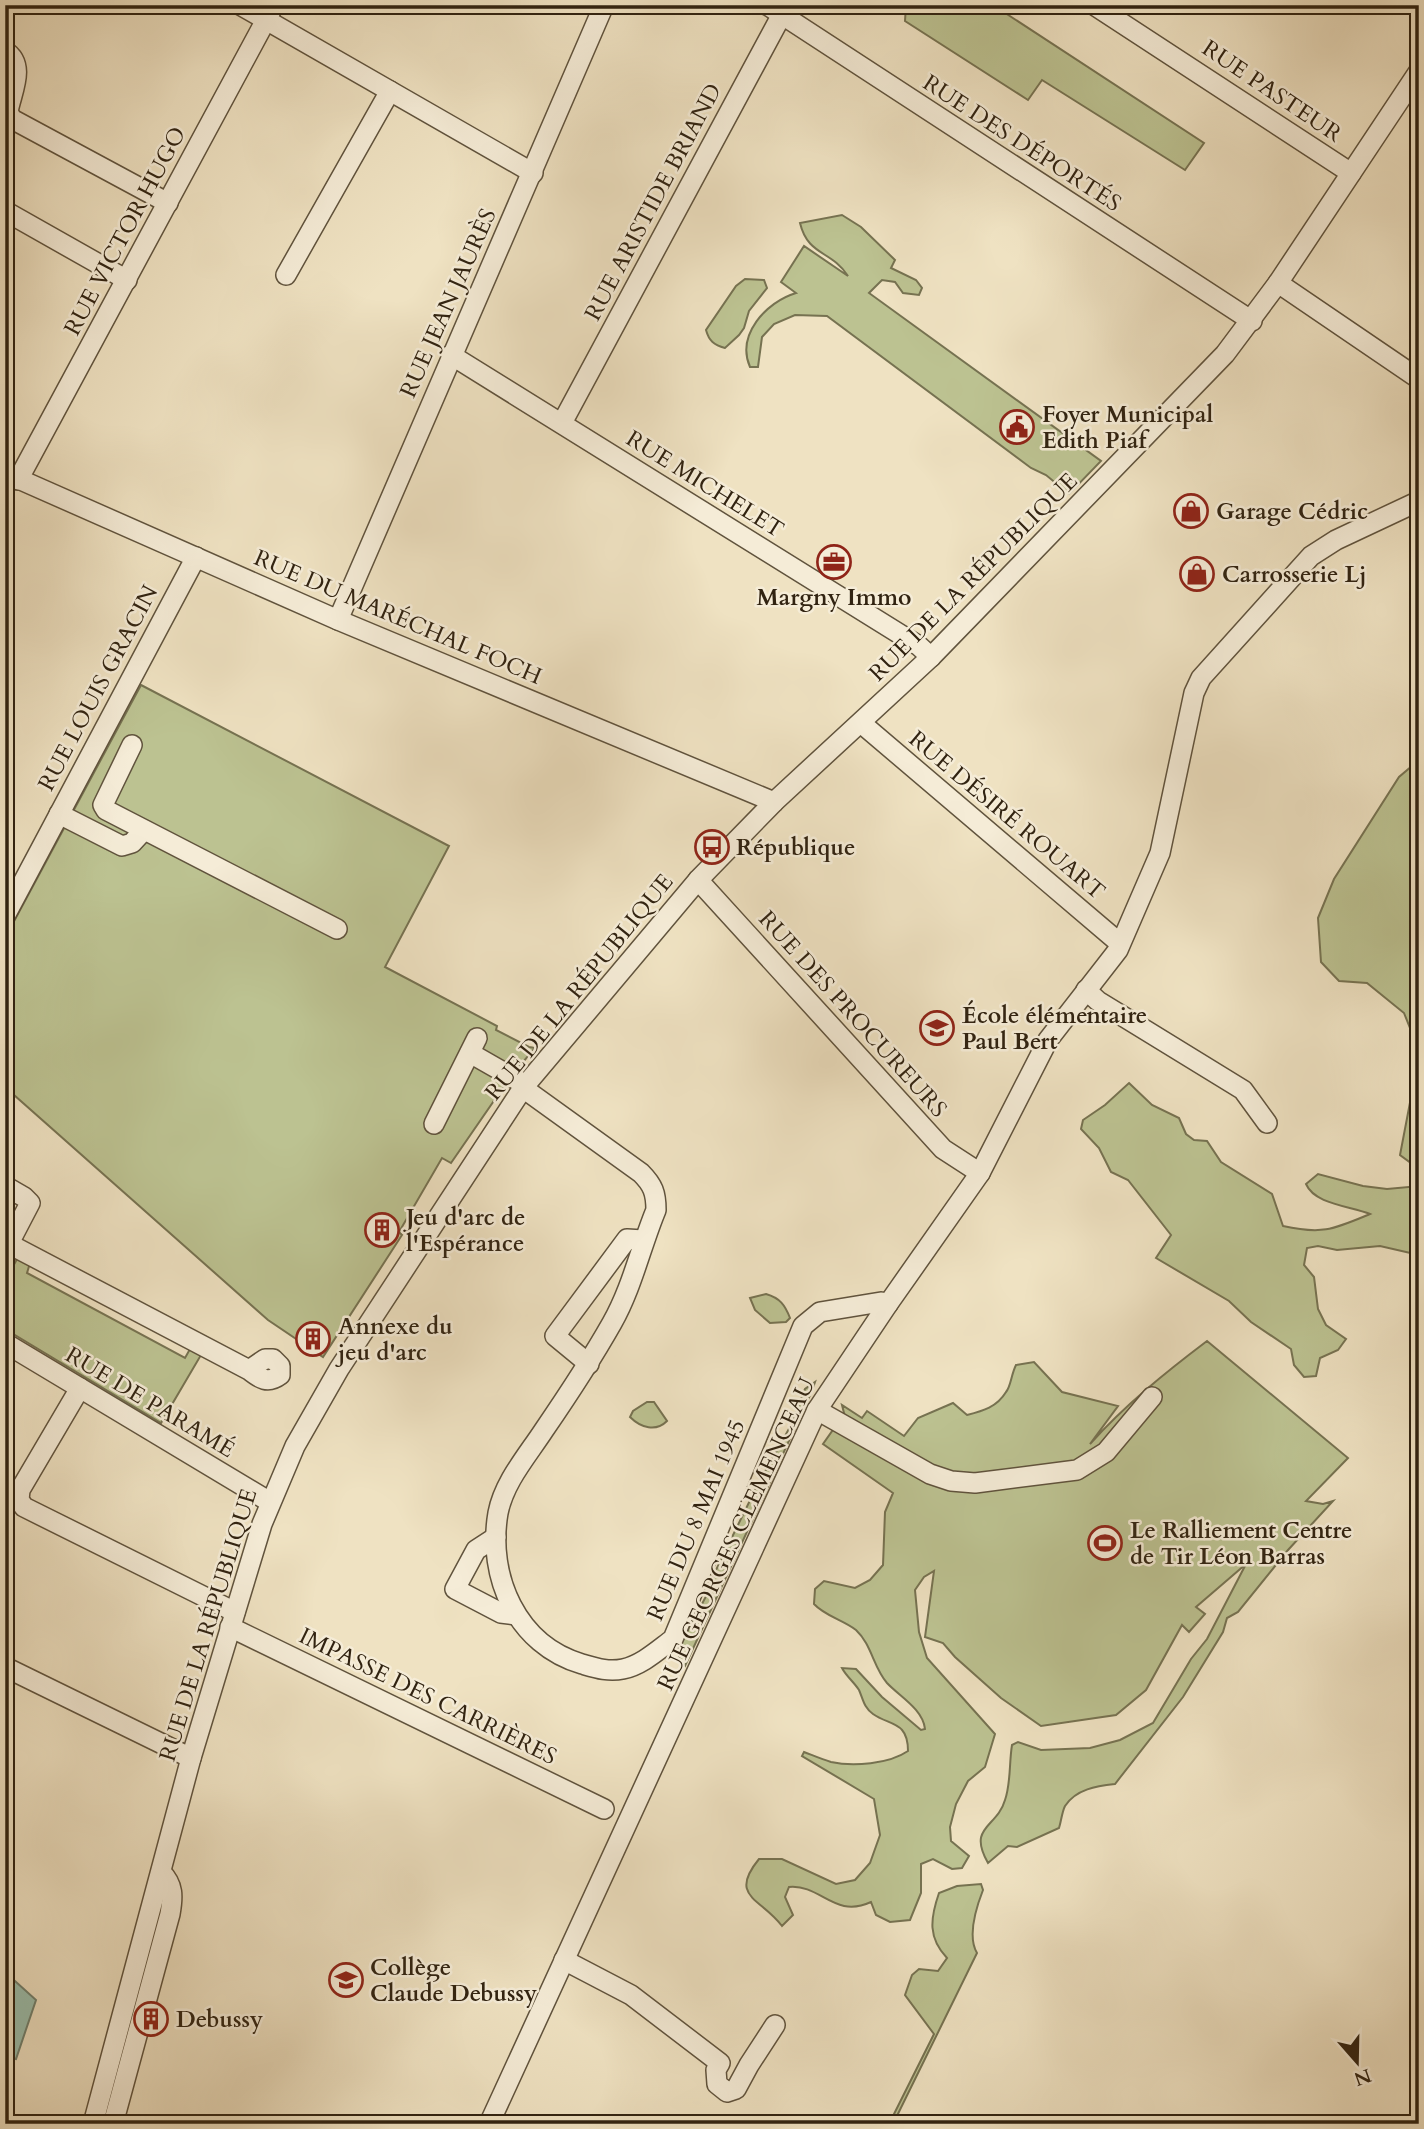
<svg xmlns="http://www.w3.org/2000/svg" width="1424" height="2129" viewBox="0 0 1424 2129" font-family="Cardo,serif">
	<rect width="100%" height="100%" fill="#efe2c2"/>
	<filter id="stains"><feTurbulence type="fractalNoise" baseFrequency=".00286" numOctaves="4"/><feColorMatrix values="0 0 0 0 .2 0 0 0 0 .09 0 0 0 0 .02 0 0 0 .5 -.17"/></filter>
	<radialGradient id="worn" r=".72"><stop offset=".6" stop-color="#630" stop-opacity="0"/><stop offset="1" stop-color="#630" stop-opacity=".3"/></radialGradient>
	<!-- green -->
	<g fill="#bcc291" stroke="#767251" stroke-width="2">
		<polygon points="906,5 993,5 1204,143 1185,170 1042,80 1028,100 905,21"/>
		<path d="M842,215l19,12 34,33 -4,8 25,12 6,8 -3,7 -16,-2 -8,-11 -13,-2 -13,13 232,168 -32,33 -23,-19 -15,-7 -204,-152 -32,-1 -21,9 -12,13 -4,30h-8c-14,-32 16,-65 46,-74l-15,-11 23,-36 44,30c-17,-26 -40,-20 -48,-53z"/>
		<path d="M745,279l19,1 3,8 -18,23 -5,17 -5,7 -14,13c-11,-3 -16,-7 -19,-18l30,-44z"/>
		<polygon points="141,685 449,846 385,967 497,1026 496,1030 529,1047 535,1048 511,1076 451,1163 442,1158 399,1232 402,1235 323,1357 268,1320 5,1087 5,938"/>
		<polygon points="1419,760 1419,1060 1414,1038 1404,1013 1367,983 1339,981 1321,962 1318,918 1334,879 1399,777"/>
		<polygon points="1419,1072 1419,1169 1400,1155 1412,1092"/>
		<path d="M1129,1083l23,22 27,13 7,16 8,6 13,1 14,21 51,32 11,32c40,9 51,3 87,-12 -18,-8 -55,-9 -64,-30l12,-10 45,12 24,3 32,-3v69l-39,-9 -43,4 -19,-4 -11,2 -3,17 10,12 4,32 8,16 20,14 -8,11 -18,8 -4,18 -12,1 -10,-12 -3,-16 -40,-27 -22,-21 -73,-43 15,-23 -43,-55 -17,-8 -12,-24 -18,-19 2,-9 22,-15z"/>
		<polygon points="19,1255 30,1263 27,1273 185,1358 190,1349 201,1355 161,1423 5,1329 5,1282"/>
		<path d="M766,1294c14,4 19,11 24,24l-4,4 -16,1 -15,-13 -5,-12z"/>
		<path d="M1207,1341l141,117 -42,43 17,3 10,-3 -45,49 -50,62 -11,6 -4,14 -40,65 -68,87c-18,2 -39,5 -50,22 -3,6 -4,16 -6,22l-42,19 -9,-1 -20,17c-21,-37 9,-35 17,-63 6,-17 4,-37 7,-55l6,-3 23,8 49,-2 30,-8 33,-17 38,-64 16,-20 39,-75 -50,43 9,7 -16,18 -7,-7 -36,65 -30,25 -75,11 -40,-28 -46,-41 -12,-14 -18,-6 9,-66 -10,6 -9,13 4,42 8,26 68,76 -10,33 -17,14 -12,23 -6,23 1,14 18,15 -7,12 -10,1 -19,-10 -12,5v29l-11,27 -20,2 -14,-7 -5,-13c-37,17 -50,-18 -82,-15l-4,10 8,18 -11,11c-21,-28 -54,-29 -23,-67h23l54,25 19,-4 15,-17 10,-28 -6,-36 -72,-43 2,-4c8,3 17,7 27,10 22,5 58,2 77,-11 0,-30 -18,-25 -35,-37 -9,-6 -10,-15 -14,-24 -5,-8 -13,-14 -17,-22l14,1 26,28 39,33 4,-1c-2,-20 -26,-33 -38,-46 -14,-16 -15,-38 -31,-53 -13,-10 -31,-14 -42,-26l1,-15 9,-8 31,7 15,-8 13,-15 2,-53 8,-19 -70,-49 12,-17 10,-10 -3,-12 20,13 5,-7 37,25 14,-18 35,-15 14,12c16,-4 30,-8 39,-23 5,-6 5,-17 10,-27l18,-3 28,30 56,14 -28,38c35,-39 76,-72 117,-103z"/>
		<polygon points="815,1382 812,1391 685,1666 680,1662 678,1649 711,1587 714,1574 758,1484 790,1427 805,1389"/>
		<path d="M647,1402h7l13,19c-11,11 -26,7 -37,-4l3,-6z"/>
		<path d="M981,1884l2,6c-7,18 -16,46 -6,63l-84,171h-4l45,-90 -29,-39 7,-20 7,-6 19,2 9,-13c-19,-20 -17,-39 -8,-65l18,-7z"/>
	</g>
	<!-- water -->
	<polygon fill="#9bbfad" stroke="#71816f" stroke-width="2" points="5,1972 36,2000 16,2059 5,2057"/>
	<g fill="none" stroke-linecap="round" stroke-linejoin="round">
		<!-- minor casing -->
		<g stroke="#60533d" stroke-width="22">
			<g id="minor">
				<polyline points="240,5 533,173"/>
				<polyline points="767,5 1252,321"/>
				<polyline points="1094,5 1351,173"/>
				<path d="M5,51c22,14 6,42 3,61l4,7 156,84"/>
				<polyline points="5,211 127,280"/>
				<polyline points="286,275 390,91"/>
				<polyline points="1278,283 1419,379"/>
				<polyline points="451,355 919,646 931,657"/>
				<polyline points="562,423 787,5"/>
				<polyline points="5,473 338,620 774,802"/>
				<polyline points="18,480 274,5"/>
				<polyline points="338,620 604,5"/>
				<polyline points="861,723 1116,940 1119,945"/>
				<polyline points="132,745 103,805 106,810 337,929"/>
				<polyline points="59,814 122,846 132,843 144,830"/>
				<polyline points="698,880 943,1149 980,1173"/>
				<polyline points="5,916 196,557"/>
				<polyline points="1086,990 1098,1001 1243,1090 1267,1123"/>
				<polyline points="470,1053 526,1085"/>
				<path d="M523,1088l118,85c12,12 15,20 15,37 -15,36 -24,78 -44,113 -21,37 -44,72 -68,107 -17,26 -40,52 -46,83 -11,64 19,132 84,151 14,4 26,8 41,5 19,-4 35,-19 50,-30l130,-313 17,-14 61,-10 7,2"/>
				<polyline points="434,1124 477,1038"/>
				<polyline points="5,1186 24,1197 30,1203 5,1251"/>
				<path d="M9,1244l240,126c11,9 19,14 31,5v-9l-7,-7h-8l-16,11"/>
				<polyline points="5,1343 270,1502"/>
				<polyline points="589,1364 555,1336 627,1239 643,1240"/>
				<polyline points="80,1388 20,1490 19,1500 24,1507 235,1612"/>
				<polyline points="817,1410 930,1474 951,1481 975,1483 1077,1470 1106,1452 1152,1397"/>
				<polyline points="496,1537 476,1550 455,1589 501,1613 516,1615"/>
				<polyline points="230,1627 604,1809"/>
				<polyline points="5,1667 191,1758"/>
				<polyline points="564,1960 631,1995 720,2063 716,2070 717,2084 727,2092 736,2089 749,2065 775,2025"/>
				<polyline points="93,2124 191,1758 262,1524 295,1446 339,1369 523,1088 698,880 774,802 931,657 1225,354 1278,283 1419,71"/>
				<path d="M113,2124l57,-210c3,-17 4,-29 -9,-42"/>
				<polyline points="489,2124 817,1410 888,1304 980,1173 1048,1040 1118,950 1160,853 1194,693 1201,678 1311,556 1336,540 1419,501"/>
			</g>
		</g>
		<!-- minor -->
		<use href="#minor" stroke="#f5ecd7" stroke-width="19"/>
	</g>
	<!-- icons -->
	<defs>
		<g id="civic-ring" transform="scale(1.75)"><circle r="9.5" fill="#f5ecd7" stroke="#8f2418" stroke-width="1.5"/><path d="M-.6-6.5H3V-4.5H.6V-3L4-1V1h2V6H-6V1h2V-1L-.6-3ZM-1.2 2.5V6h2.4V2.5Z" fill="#8f2418"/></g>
		<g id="shop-ring" transform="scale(1.75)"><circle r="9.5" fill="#f5ecd7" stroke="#8f2418" stroke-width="1.5"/><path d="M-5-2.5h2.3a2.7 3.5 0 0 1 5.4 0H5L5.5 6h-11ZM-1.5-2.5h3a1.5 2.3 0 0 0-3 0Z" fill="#8f2418"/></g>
		<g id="office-ring" transform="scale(1.75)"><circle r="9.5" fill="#f5ecd7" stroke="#8f2418" stroke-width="1.5"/><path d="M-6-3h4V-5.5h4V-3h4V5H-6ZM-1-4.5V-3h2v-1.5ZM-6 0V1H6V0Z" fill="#8f2418"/></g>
		<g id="bus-ring" transform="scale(1.75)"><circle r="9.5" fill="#f5ecd7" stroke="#8f2418" stroke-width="1.5"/><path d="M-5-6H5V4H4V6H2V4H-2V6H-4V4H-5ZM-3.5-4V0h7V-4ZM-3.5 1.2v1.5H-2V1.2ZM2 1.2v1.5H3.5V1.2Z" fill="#8f2418"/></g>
		<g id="school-ring" transform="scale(1.75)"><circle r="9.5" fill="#f5ecd7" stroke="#8f2418" stroke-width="1.5"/><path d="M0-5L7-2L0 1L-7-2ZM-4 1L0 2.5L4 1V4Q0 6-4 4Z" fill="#8f2418"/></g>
		<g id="building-ring" transform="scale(1.75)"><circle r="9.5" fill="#f5ecd7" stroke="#8f2418" stroke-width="1.5"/><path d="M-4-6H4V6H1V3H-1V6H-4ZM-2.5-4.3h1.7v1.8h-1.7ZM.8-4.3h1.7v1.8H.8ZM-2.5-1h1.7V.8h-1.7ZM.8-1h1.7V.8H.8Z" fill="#8f2418"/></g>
		<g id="stadium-ring" transform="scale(1.75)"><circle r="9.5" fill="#f5ecd7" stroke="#8f2418" stroke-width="1.5"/><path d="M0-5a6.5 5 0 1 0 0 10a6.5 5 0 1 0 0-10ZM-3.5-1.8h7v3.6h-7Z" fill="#8f2418"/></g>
	</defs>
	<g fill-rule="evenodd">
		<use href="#civic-ring" x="1017" y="427"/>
		<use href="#shop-ring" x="1191" y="511"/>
		<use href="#office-ring" x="834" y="562"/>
		<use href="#shop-ring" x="1197" y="574"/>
		<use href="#bus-ring" x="712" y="847"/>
		<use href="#school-ring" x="937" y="1028"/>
		<use href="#building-ring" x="382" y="1230"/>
		<use href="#building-ring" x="313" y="1339"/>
		<use href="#stadium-ring" x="1105" y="1543"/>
		<use href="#school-ring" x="346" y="1980"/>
		<use href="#building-ring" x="151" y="2019"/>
	</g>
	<g text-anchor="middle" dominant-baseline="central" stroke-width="5" stroke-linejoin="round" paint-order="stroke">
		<!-- street labels -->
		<g font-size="23" fill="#312311" stroke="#f5ecd7">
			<text transform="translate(1272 91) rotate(34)">RUE PASTEUR</text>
			<text transform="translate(1022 143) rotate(33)">RUE DES DÉPORTÉS</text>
			<text transform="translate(653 202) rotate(-62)">RUE ARISTIDE BRIAND</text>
			<text transform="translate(125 231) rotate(-62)">RUE VICTOR HUGO</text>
			<text transform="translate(448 303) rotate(-66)">RUE JEAN JAURÈS</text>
			<text transform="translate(705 484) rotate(32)">RUE MICHELET</text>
			<text transform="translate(973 577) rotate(-45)">RUE DE LA RÉPUBLIQUE</text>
			<text transform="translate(398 617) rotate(23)">RUE DU MARÉCHAL FOCH</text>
			<text transform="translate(98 688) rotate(-62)">RUE LOUIS GRACIN</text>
			<text transform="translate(1007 815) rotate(40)">RUE DÉSIRÉ ROUART</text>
			<text transform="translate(579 987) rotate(-51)">RUE DE LA RÉPUBLIQUE</text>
			<text transform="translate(853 1014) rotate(48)">RUE DES PROCUREURS</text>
			<text transform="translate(150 1402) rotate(31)">RUE DE PARAMÉ</text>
			<text transform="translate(696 1520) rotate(-67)">RUE DU 8 MAI 1945</text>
			<text transform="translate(736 1534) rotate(-65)">RUE GEORGES CLEMENCEAU</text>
			<text transform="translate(208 1625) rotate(-73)">RUE DE LA RÉPUBLIQUE</text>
			<text transform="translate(428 1696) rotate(26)">IMPASSE DES CARRIÈRES</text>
		</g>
		<!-- poi labels -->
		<g font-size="23" font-weight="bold" fill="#312311" stroke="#f5ecd7" text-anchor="start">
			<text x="1042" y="414">Foyer Municipal<tspan x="1042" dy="26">Edith Piaf</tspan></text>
			<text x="1216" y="511">Garage Cédric</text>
			<text x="1222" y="574">Carrosserie Lj</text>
			<text x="834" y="597" text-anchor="middle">Margny Immo</text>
			<text x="736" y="847">République</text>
			<text x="962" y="1015">École élémentaire<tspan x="962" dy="26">Paul Bert</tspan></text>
			<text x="406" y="1217">Jeu d'arc de<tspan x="406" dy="26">l'Espérance</tspan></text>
			<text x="338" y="1326">Annexe du<tspan x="338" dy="26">jeu d'arc</tspan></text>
			<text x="1130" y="1530">Le Ralliement Centre<tspan x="1130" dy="26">de Tir Léon Barras</tspan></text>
			<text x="370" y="1967">Collège<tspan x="370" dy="26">Claude Debussy</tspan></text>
			<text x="176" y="2019">Debussy</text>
		</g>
	</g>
	<!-- margin -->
	<rect width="1424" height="2129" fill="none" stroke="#efe2c2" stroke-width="28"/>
	<rect x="7" y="7" width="1410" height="2115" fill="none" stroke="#312311" stroke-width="3.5"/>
	<rect x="14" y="14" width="1396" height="2101" fill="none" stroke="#312311" stroke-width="2"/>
	<!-- north arrow -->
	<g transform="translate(1357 2062) rotate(160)" stroke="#f5ecd7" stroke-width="5" paint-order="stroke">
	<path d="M0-5L12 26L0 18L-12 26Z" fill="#312311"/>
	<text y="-10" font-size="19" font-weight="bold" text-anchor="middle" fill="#312311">N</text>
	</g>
	<rect width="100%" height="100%" filter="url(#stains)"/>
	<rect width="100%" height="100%" fill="url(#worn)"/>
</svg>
